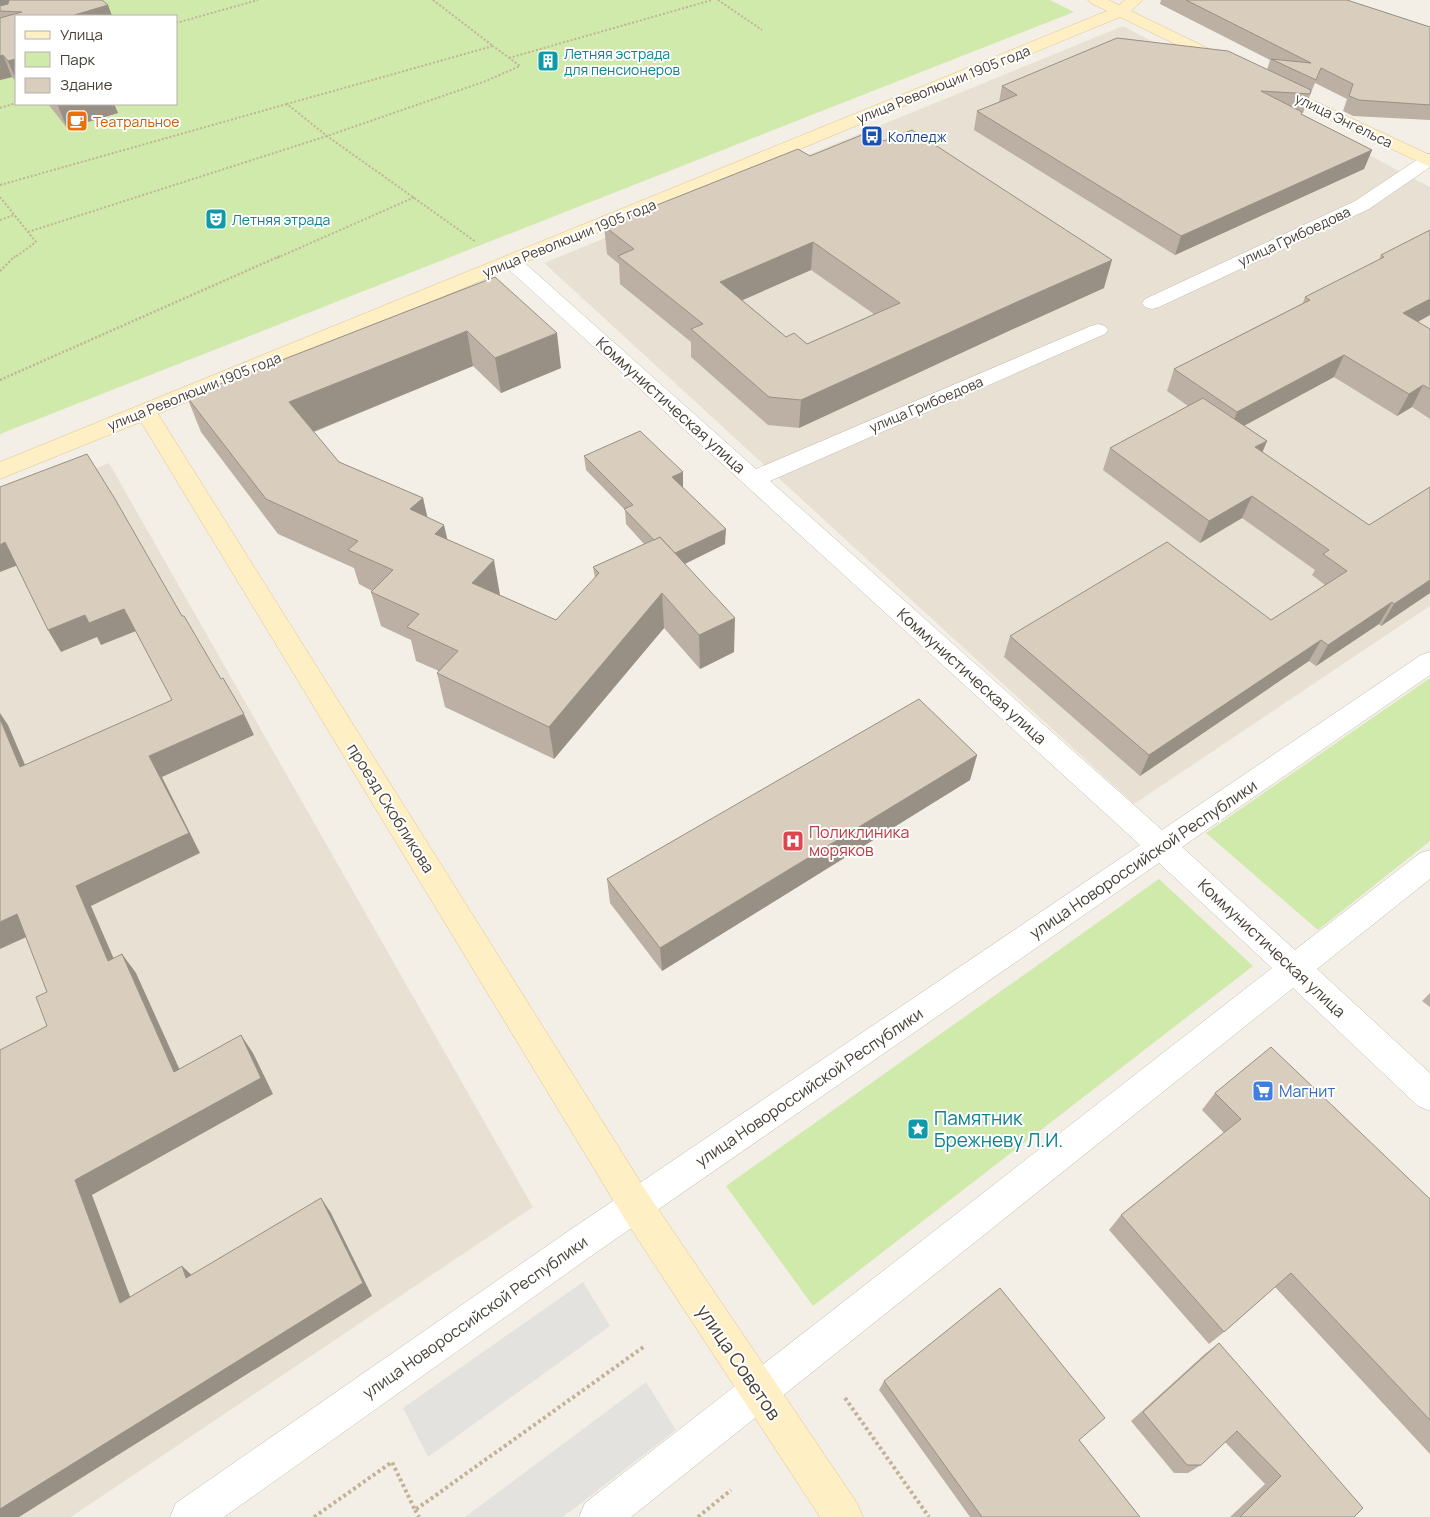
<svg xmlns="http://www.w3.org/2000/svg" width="1430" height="1517" viewBox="0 0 1430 1517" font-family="Manrope,sans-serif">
	<rect width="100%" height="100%" fill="#f4efe6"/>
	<!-- residential -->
	<g fill="#e8e1d3">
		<polygon points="1123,26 1430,187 1430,606 1134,804 544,263"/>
		<polygon points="109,463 533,1207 71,1517 0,1517 0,508"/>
	</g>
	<!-- green -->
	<g fill="#d0eaac">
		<polygon points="101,0 1050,0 1074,12 0,434 0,28 16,24 16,104 176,104 176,16 43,16"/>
		<polygon points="1430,678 1430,841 1318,930 1206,833"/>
		<polygon points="1159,879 1253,966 813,1306 726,1186"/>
	</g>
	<!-- parking -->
	<g fill="#e4e2de">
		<polygon points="583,1282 610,1326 428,1457 403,1408"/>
		<polygon points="646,1382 676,1430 563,1517 465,1517"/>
	</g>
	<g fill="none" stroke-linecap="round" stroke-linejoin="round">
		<!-- street casing -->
		<g stroke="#c3b9ab" stroke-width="1">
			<g id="street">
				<polygon points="1430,154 1430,167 1369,209 1159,307 1152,309 1145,307 1142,303 1145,299 1355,201 1424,155"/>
				<polygon points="511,255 518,257 756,469 1091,326 1098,324 1105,326 1108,330 1105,334 770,481 1162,830 1421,655 1430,652 1430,675 1182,847 1295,950 1420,853 1430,850 1430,879 1317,969 1430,1073 1430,1111 1418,1106 1293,988 631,1517 579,1517 585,1503 1272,968 1159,863 594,1254 224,1517 170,1517 176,1503 570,1230 1140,845 504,265 501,261 504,257"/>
			</g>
		</g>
		<!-- secondary casing -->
		<g stroke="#dac495" stroke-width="1">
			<g id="secondary">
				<polygon points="1088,0 1108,0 1119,5 1125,0 1143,0 1131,11 1230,59 1232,62 1230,65 1218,65 1120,17 158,414 648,1194 857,1503 863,1517 820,1517 624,1218 141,422 0,479 0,462 1107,11 1091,3"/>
				<polygon points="1274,82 1430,155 1430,167 1268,91 1266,87 1268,83"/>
			</g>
		</g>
		<!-- path-far2 -->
		<g stroke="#c2b298" stroke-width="2" stroke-dasharray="2 2" stroke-linecap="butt">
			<polyline points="433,0 493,46 287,104 327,136 476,242"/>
			<polyline points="718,0 762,30"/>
			<polyline points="176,23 258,0"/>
			<polyline points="509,58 712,0"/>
			<polyline points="0,108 16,103"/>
			<polyline points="0,185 287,104"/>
			<polyline points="0,197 36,242 14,258"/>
			<polyline points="0,220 14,215"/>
			<polyline points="28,232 327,136 486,81 520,66 493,46"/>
			<polyline points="277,258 415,197"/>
		</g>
		<!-- path-far1 -->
		<g stroke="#c2b298" stroke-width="2.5" stroke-dasharray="2 2" stroke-linecap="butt">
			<polyline points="0,271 15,256"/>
			<polyline points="0,380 280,256"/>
		</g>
		<!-- path -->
		<g stroke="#c2b298" stroke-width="4" stroke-dasharray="3 3" stroke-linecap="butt">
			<polyline points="845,1398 929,1517"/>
			<polyline points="415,1510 419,1517"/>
			<polyline points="314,1517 392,1462 415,1510 645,1346"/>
			<polyline points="698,1517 731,1490"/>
		</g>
		<!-- street -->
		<use href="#street" fill="#fff" fill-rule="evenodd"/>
		<!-- secondary -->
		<use href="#secondary" fill="#ffefc4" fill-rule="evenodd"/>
	</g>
	<!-- wall -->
	<g fill="#bbb0a3" fill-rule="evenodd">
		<polygon points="0,0 108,5 112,16 16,16 16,82 12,77 0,80"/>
		<polygon points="1161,0 1347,0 1430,27 1430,120 1353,116 1343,111 1347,99 1315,83 1310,95 1303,113 1302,113 1301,114 1372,150 1364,169 1175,255 974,130 977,111 999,102 1002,86 1267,70 1270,60 1160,4"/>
		<polygon points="48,104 114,104 118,113 67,128"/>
		<path d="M810,156l294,132 -91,41 -214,99 -31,-3 -77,-68v-15l-71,-58 -1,-20 -12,-10 -3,-28zM811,270l63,44 -67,30 -21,-7 -44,-37z"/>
		<polygon points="1430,230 1430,315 1418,322 1430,329 1430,419 1412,407 1397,416 1334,377 1244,425 1267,441 1262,452 1369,525 1430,487 1430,593 1381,626 1379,624 1316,666 1309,661 1140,776 1004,657 1010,636 1271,620 1325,585 1312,575 1315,570 1242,518 1200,543 1103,470 1110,448 1188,406 1167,391 1174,369 1303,303 1305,297 1379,260 1381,255"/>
		<polygon points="495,277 561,368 501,393 473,366 314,432 339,462 423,498 427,517 448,540 500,595 556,620 595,578 593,567 644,544 626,524 625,510 586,470 584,456 683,472 683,487 725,544 685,564 734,652 700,669 664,628 554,759 445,707 437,673 439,671 416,661 411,640 381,626 371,592 372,591 359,584 354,568 278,534 201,432 187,397"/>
		<polygon points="977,755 970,780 662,971 610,903 607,879"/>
		<polygon points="1430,993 1430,1007 1422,1001"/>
		<polygon points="1215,1093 1430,1199 1430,1454 1275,1287 1224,1332 1209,1344 1109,1230 1121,1215 1224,1133 1202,1110"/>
		<polygon points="1219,1343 1354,1517 1230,1517 1265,1484 1225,1442 1201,1465 1188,1473 1174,1473 1131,1421 1206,1353"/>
		<polygon points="884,1381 1079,1440 1140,1517 970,1517 879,1390"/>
	</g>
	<!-- shaded-wall -->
	<g fill="#989084">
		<polygon points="0,0 62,0 0,11"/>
		<polygon points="108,5 112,16 71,16"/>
		<polygon points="3,55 12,77 0,80 0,56"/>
		<polygon points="16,59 16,80 8,61"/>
		<polygon points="67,104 114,104 118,113 67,128 58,106"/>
		<polygon points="1372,150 1364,169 1175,255 1181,236"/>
		<polygon points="813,242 811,270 720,310 720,282"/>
		<polygon points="1112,260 1104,288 1013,329 799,428 801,400 1019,301"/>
		<polygon points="1430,299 1430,315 1393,335 1403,313"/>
		<polygon points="467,331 473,366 300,437 289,402"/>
		<polygon points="557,333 561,368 501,393 495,358"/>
		<polygon points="1344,355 1334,377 1229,434 1237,412"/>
		<polygon points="1423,385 1412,407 1397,416 1409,394"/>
		<polygon points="1267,441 1258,463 1255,447"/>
		<polygon points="683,472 683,487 673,491 672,477"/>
		<polygon points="1252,496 1242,518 1200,543 1209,521"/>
		<polygon points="423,498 431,533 410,509"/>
		<polygon points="444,525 452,559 435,534"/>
		<polygon points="726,529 725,544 670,571 669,556"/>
		<polygon points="5,542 18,565 0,572 0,545"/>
		<polygon points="494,560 500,595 479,617 472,583"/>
		<polygon points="1430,580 1430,593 1381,626 1394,604"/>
		<polygon points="662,593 664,628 554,759 549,727"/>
		<polygon points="1392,602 1379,624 1316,666 1328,645"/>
		<polygon points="124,609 136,631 101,645 97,637 61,652 48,630 85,615"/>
		<polygon points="735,618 734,652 700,669 699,635"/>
		<polygon points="1321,640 1309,661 1140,776 1149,755"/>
		<polygon points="0,713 8,725 35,788 20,767 0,719"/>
		<polygon points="244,714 254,735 162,777 200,853 91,906 123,980 108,961 76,886 149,756"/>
		<polygon points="977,755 970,780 662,971 660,948"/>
		<polygon points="17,914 33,934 0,949 0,922"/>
		<polygon points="122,954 136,973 188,1088 174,1072"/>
		<polygon points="241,1035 253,1053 273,1094 92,1195 137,1315 120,1303 75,1180"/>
		<polygon points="321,1198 331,1213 372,1296 19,1517 0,1517 0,1509"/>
		<polygon points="182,1266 196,1279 186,1278"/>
	</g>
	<!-- building -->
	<g fill="#d9cdbd" stroke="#989084" fill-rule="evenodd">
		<polygon points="9,0 102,0 108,5 71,16 16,16 16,59 8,61 3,55 0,56 0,18 22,12 0,11 0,6 8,4"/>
		<polygon points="1186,0 1347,0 1430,27 1430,105 1359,100 1349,96 1353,84 1321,68 1316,80 1271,59 1311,63"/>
		<polygon points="1117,38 1228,51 1311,90 1310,94 1261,91 1302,112 1301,114 1372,150 1181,236 977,111 1017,95 1002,86"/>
		<polygon points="56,104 67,104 58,106"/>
		<path d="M912,130l200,130 -93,41 -218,99 -32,-3 -78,-68 12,-5 -85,-68 16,-7 -30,-23 194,-77 12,7 59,-24 15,9zM813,242l87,61 -93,41 -13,-11 -8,4 -66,-55z"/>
		<polygon points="1430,230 1430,299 1403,313 1430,329 1430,389 1423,385 1409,394 1344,355 1237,412 1174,369 1310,300 1305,297 1384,257 1381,255"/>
		<polygon points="495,277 557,333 495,358 467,331 289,402 339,462 423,498 410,509 444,525 435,534 494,560 472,583 556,620 599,573 593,567 660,537 735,618 699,635 662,593 549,727 437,673 458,651 407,627 419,614 371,592 393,570 348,550 358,541 266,499 187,397"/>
		<polygon points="1203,398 1267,441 1255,447 1369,525 1430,487 1430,580 1394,604 1392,602 1328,645 1321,640 1149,755 1010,636 1167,542 1271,620 1347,571 1323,554 1329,550 1252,496 1209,521 1110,448"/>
		<polygon points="640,431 683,472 672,477 726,529 675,553 660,537 654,540 624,509 633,505 584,456"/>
		<polygon points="87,454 115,499 182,616 184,616 221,679 223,678 244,714 149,756 189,833 76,886 108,961 122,954 174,1072 241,1035 261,1078 75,1180 120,1303 182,1266 186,1278 321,1198 363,1283 0,1509 0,1050 47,1026 36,997 47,992 17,914 0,922 0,719 20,767 172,700 124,609 89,623 85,615 48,630 5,542 0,545 0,487"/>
		<polygon points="919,699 977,755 660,948 607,879"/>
		<polygon points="1271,1047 1430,1199 1430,1420 1291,1273 1224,1332 1121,1215 1241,1119 1215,1093"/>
		<polygon points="1000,1288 1105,1418 1079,1440 1140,1517 982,1517 884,1381"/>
		<polygon points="1219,1343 1363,1508 1354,1517 1240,1517 1281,1476 1237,1431 1201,1465 1187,1465 1143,1412"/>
	</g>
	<!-- icons -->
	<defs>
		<g id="building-square" transform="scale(1.125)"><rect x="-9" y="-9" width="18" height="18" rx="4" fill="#0f9aa8" stroke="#fff"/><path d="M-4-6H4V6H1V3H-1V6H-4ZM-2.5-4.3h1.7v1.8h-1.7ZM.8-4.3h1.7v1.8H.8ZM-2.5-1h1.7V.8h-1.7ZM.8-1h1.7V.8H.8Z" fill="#fff"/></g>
		<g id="cafe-square" transform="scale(1.125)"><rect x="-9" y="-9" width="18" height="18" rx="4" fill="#e8710a" stroke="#fff"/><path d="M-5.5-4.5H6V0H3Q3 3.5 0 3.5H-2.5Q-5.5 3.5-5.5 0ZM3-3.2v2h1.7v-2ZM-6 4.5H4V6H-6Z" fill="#fff"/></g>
		<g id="bus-square" transform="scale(1.125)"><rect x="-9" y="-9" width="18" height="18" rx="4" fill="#1a4fb4" stroke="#fff"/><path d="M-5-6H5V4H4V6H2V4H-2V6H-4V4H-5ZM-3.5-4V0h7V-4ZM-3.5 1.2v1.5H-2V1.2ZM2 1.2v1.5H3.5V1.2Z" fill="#fff"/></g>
		<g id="theatre-square" transform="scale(1.125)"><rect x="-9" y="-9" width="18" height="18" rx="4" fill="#0f9aa8" stroke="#fff"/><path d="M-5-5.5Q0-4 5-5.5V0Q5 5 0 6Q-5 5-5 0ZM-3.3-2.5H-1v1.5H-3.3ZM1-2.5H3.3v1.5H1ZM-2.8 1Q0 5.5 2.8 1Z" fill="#fff"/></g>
		<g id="hospital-square" transform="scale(1.125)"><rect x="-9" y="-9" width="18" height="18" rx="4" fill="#e0444e" stroke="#fff"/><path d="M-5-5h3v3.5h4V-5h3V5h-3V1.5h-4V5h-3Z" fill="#fff"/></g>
		<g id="supermarket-square" transform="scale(1.125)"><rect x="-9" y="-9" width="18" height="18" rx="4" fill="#3f7fe0" stroke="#fff"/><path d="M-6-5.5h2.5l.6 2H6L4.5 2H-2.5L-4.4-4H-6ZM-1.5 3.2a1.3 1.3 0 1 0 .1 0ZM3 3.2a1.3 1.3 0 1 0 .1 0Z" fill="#fff"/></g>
		<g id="sight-square" transform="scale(1.125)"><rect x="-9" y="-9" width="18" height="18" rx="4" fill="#0f9aa8" stroke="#fff"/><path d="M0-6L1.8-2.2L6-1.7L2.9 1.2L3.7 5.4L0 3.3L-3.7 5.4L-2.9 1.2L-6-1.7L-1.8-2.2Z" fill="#fff"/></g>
	</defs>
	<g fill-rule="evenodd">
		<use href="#building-square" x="548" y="61"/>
		<use href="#cafe-square" x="77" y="121"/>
		<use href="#bus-square" x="872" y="136"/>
		<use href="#theatre-square" x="216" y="219"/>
		<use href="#hospital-square" x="793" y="841"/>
		<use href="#supermarket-square" x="1263" y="1091"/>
		<use href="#sight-square" x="918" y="1129"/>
	</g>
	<g text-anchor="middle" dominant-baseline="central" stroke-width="4" stroke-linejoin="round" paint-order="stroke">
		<!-- far-culture labels -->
		<g font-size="14" fill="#0d838f" stroke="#fff" text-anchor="start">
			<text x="564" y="53">Летняя эстрада<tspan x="564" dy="16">для пенсионеров</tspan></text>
			<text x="232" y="219">Летняя этрада</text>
		</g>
		<!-- far-street labels -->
		<g font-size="14" fill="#473f35" stroke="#fff">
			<text transform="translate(943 84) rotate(-22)">улица Революции 1905 года</text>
			<text transform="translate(1344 120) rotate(26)">улица Энгельса</text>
			<text transform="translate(1294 236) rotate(-25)">улица Грибоедова</text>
			<text transform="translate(569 238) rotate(-22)">улица Революции 1905 года</text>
			<text transform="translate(194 391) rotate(-22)">улица Революции 1905 года</text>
			<text transform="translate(926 404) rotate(-23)">улица Грибоедова</text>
		</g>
		<!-- far-food labels -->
		<g font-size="14" fill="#c56008" stroke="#fff" text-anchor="start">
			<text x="93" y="121">Театральное</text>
		</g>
		<!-- far-transit labels -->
		<g font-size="14" fill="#164399" stroke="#fff" text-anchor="start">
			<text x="888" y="136">Колледж</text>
		</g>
		<!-- street labels -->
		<g font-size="16" fill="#473f35" stroke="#fff">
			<text transform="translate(671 405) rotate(42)">Коммунистическая улица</text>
			<text transform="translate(972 676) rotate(42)">Коммунистическая улица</text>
			<text transform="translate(391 808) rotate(58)">проезд Скобликова</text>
			<text transform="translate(1143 859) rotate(-34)">улица Новороссийской Республики</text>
			<text transform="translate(1272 948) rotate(43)">Коммунистическая улица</text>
			<text transform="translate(809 1087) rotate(-34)">улица Новороссийской Республики</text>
			<text transform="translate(475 1317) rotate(-35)">улица Новороссийской Республики</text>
		</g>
		<!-- health labels -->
		<g font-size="16" fill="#be3a42" stroke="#fff" text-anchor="start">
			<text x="809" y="832">Поликлиника<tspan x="809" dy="18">моряков</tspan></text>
		</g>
		<!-- shop labels -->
		<g font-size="16" fill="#366cbe" stroke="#fff" text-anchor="start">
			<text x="1279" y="1091">Магнит</text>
		</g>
		<!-- near-culture labels -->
		<g font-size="19" fill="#0d838f" stroke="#fff" text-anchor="start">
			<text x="934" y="1118">Памятник<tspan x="934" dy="22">Брежневу Л.И.</tspan></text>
		</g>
		<!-- near-street labels -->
		<g font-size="19" fill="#473f35" stroke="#fff">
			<text transform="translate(739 1362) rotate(56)">улица Советов</text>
		</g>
	</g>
	<!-- legend -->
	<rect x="15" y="15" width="162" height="90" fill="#ffffff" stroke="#b5b2ae"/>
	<rect x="25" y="31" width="25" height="8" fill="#ffefc4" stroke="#b5b2ae"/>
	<text x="60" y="40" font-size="15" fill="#473f35">Улица</text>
	<rect x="25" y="52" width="25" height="15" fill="#d0eaac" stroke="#b5b2ae"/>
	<text x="60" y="65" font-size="15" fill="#473f35">Парк</text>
	<rect x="25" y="78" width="25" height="15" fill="#d9cdbd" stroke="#b5b2ae"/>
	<text x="60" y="90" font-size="15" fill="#473f35">Здание</text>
</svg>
